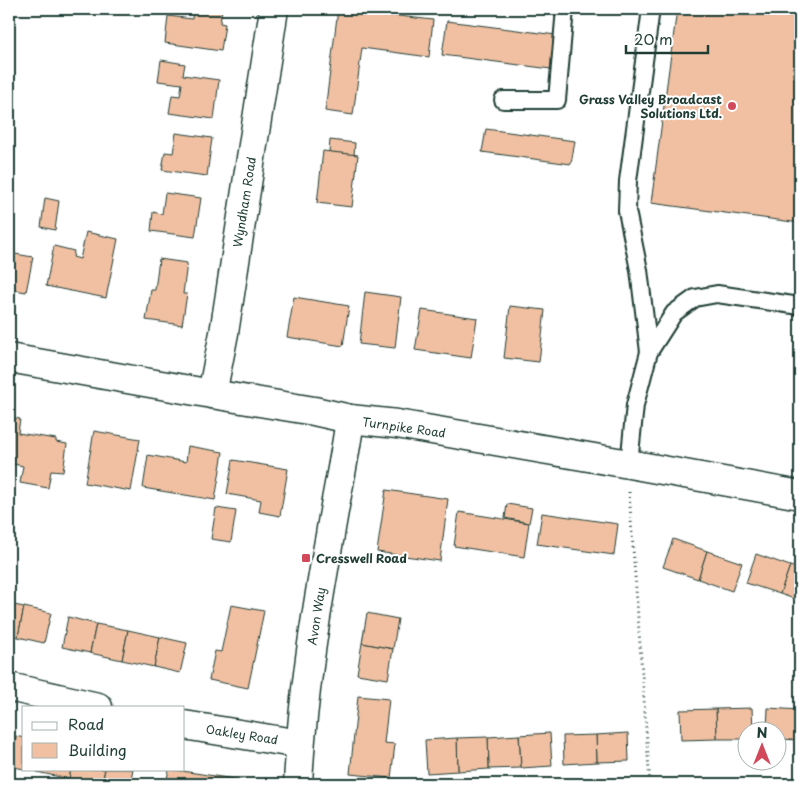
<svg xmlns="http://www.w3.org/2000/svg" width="809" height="793" viewBox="0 0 809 793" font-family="'Playpen Sans',sans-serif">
	<rect width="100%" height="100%" fill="#fff"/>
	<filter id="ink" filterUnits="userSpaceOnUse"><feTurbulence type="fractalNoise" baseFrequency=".02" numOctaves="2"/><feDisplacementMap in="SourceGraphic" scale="10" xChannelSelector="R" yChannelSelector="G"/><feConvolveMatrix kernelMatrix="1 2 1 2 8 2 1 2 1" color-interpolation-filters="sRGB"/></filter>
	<g filter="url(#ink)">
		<!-- building -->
		<g fill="#f1c0a2" stroke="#1f3d34">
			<polygon points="35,9 89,9 88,13 35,11"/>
			<polygon points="193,9 222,9 220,23 225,24 221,51 165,43 168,16 192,19"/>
			<polygon points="338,9 433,20 429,57 362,48 353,115 325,111"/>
			<polygon points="677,9 800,9 800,223 651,203"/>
			<polygon points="447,21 556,35 551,69 442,55"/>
			<polygon points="161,60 185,64 183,75 219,80 214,119 169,113 172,95 180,96 182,84 158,81"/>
			<polygon points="486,129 575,141 571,164 482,152"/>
			<polygon points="176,133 212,138 207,176 162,170 165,152 173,153"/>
			<polygon points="330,140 355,143 354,155 329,152"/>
			<polygon points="323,151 358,155 352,207 317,203"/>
			<polygon points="165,193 201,198 195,237 151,231 153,212 162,214"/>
			<polygon points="45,198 59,201 55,230 41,227"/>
			<polygon points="86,232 118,239 106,298 46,286 54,246 74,251 73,257 80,259"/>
			<polygon points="9,253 33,257 26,292 9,289"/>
			<polygon points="159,259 187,263 183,294 187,294 182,325 146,320 151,290 155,290"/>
			<polygon points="365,292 401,297 395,348 359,344"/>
			<polygon points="294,297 349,306 343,346 287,337"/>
			<polygon points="510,306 545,310 539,362 504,358"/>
			<polygon points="422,310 477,318 471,358 415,350"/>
			<polygon points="9,417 20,419 18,433 56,439 56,442 67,444 63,472 51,471 48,488 20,483 23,466 9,463"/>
			<polygon points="94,431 140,439 131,491 85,483"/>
			<polygon points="188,446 223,452 215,500 143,488 148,455 186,462"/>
			<polygon points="233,460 288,469 280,516 259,512 261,500 227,494"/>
			<polygon points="386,490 448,499 440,561 377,552"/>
			<polygon points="507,504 532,508 529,523 505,518"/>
			<polygon points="216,508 236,511 231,542 211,539"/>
			<polygon points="459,512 529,523 524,557 454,546"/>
			<polygon points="542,513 618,524 614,555 537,544"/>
			<polygon points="673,539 707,551 698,579 663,567"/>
			<polygon points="707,551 742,563 732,591 698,579"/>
			<polygon points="756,554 790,566 780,594 746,583"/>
			<polygon points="790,566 800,569 800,601 780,594"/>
			<polygon points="9,604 24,607 18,637 9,635"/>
			<polygon points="231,605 264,611 248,688 209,680 215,651 221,652"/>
			<polygon points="24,607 51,613 44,643 18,637"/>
			<polygon points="367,613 398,619 393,649 362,643"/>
			<polygon points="68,617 96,624 90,653 62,647"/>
			<polygon points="96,624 128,630 122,660 90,653"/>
			<polygon points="128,630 160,637 154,667 122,660"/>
			<polygon points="160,637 187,643 180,673 154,667"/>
			<polygon points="362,643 393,649 388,679 357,674"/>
			<polygon points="358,696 389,699 384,743 395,744 391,778 350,774"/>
			<polygon points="752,708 753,730 746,730 746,739 717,739 716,709"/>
			<polygon points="768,708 800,710 800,740 776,739 776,730 767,730"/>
			<polygon points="716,709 717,739 681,740 680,710"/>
			<polygon points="550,733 552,766 521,768 519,735"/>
			<polygon points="628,733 629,761 597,762 596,735"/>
			<polygon points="519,735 521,768 489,769 488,737"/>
			<polygon points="596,735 597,762 564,764 563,736"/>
			<polygon points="16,736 24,738 24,769 9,766"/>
			<polygon points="488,737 489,769 458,771 457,738"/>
			<polygon points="457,738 458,771 427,773 425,740"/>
			<polygon points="38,769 71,769 69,779 37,772"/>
			<polygon points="71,769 105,769 102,784 69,779"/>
			<polygon points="105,769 133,769 130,784 102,784"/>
			<polygon points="169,769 247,781 246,784 166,784"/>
		</g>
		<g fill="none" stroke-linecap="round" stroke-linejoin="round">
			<!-- service casing -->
			<g stroke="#1f3d34" stroke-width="20">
				<g id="service">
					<polyline points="503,100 557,100 565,9"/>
					<polyline points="649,352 639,270 627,211 628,181 651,9"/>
					<polyline points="629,464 635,405 649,352 674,313 695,298 717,294 800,306"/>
				</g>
			</g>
			<!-- minor casing -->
			<g stroke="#1f3d34" stroke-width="31">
				<g id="minor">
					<polyline points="212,394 224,333 274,9"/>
					<polyline points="9,687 98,707"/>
					<polyline points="184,725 300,744"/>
					<path d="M298,784c4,-84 17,-166 32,-249 6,-39 15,-77 20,-116"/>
				</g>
			</g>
			<!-- tertiary casing -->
			<g stroke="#1f3d34" stroke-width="31">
				<polyline id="tertiary" points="9,358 212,394 314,411 350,419 397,424 629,464 800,495"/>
			</g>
			<!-- path -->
			<polyline stroke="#1f3d34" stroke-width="3" stroke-dasharray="1 4" stroke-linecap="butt" points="629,492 650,784"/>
			<!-- service -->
			<use href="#service" stroke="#fff" stroke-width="16"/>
			<!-- minor -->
			<use href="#minor" stroke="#fff" stroke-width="28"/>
			<!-- tertiary -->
			<use href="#tertiary" stroke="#fff" stroke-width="28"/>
		</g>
	</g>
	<!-- markers -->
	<g fill="#d1495b" stroke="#fff" stroke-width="2">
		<circle cx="732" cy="106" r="5"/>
		<rect x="301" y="553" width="10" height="10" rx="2.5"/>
	</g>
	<g text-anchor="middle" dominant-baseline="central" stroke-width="4" stroke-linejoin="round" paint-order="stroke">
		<!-- poi labels -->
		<g font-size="12" font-weight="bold" fill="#1f3d34" stroke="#fff" text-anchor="end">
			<text x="722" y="99">Grass Valley Broadcast<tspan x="722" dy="14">Solutions Ltd.</tspan></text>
			<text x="316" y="558" text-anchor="start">Cresswell Road</text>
		</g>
		<!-- street labels -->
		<g font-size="12" fill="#1f3d34" stroke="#fff">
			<text transform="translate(244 202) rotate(-81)">Wyndham Road</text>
			<text transform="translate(404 427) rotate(8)">Turnpike Road</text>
			<text transform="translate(316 616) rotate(-81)">Avon Way</text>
			<text transform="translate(242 734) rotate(9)">Oakley Road</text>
		</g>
	</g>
	<!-- margin -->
	<rect width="809" height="793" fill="none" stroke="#fff" stroke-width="30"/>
	<rect x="15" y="15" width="779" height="763" fill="none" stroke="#1f3d34" stroke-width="2" filter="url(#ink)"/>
	<!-- legend -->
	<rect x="22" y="706" width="162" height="65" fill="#ffffff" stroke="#a5b1ae"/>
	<rect x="32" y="722" width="25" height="8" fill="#ffffff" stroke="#a5b1ae"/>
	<text x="68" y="730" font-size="15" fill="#1f3d34">Road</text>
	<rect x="32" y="743" width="25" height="15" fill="#f1c0a2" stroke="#a5b1ae"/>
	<text x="68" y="756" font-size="15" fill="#1f3d34">Building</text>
	<!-- north arrow -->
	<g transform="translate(762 746)"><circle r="24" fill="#ffffff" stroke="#a5b1ae"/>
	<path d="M0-4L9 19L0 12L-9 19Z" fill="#d1495b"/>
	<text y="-8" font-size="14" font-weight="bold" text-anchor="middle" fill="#1f3d34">N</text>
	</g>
	<!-- scale -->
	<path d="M626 45v8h82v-8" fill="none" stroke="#1f3d34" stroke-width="2.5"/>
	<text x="634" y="45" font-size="15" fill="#1f3d34" stroke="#ffffff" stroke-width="4" paint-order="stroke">20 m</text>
</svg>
